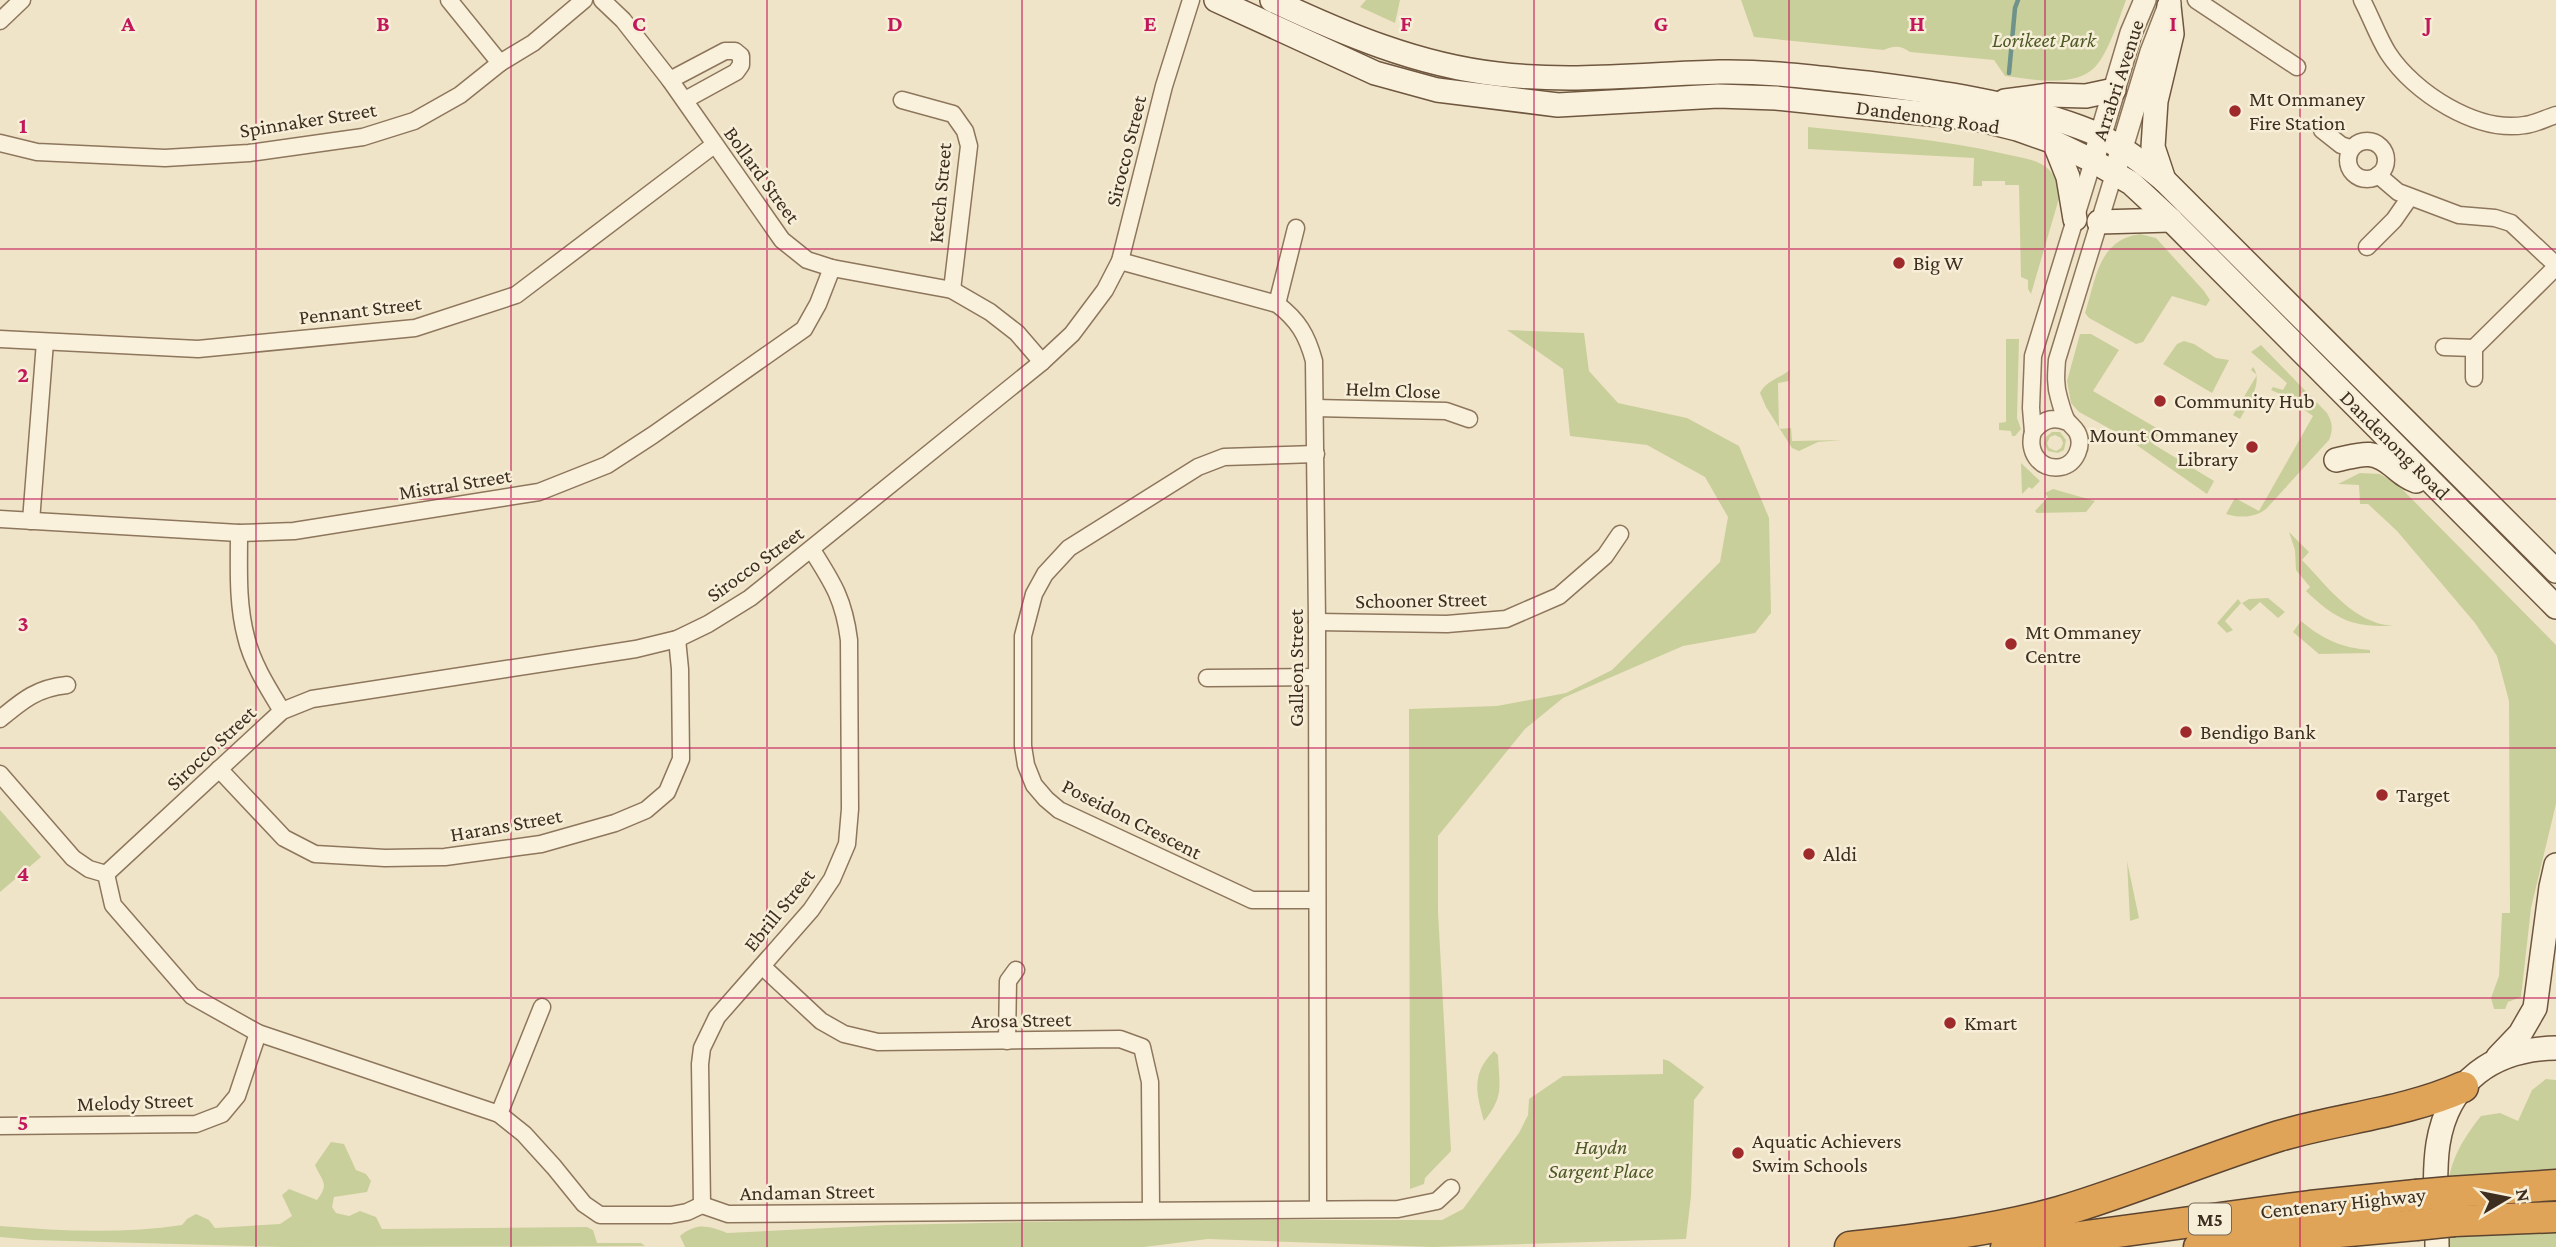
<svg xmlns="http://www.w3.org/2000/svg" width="2556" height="1247" viewBox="0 0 2556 1247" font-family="'Crimson Pro',serif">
	<rect width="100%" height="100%" fill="#f0e4c8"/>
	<!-- green -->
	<g fill="#c9cf9b" fill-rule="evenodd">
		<polygon points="1366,0 1400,0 1395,23 1360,7"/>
		<path d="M1741,0h385c-7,19 -17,51 -30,66 -21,23 -64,13 -91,10l-11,-16 -84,-8c-9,-6 -15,-7 -26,-2l-130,-13z"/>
		<path d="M1808,127c66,7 133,12 197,27 13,3 31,5 41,13 9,7 12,17 14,28l-29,99 -3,-5v-9l-7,-3 -2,-92h-14v-4h-23v5h-9l1,-28 -166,-9z"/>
		<path d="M2140,234l16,4 48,53 6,9 -4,6 -34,-10 -29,46 -7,2 -47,-26 -4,-5c11,-34 13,-73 55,-79z"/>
		<polygon points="1507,330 1584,333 1589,371 1618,403 1687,418 1739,446 1769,518 1771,613 1755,633 1683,646 1563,698 1525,729 1438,836 1438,911 1451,1151 1425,1178 1424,1184 1410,1189 1409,709 1497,706 1566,693 1612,670 1720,562 1728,517 1705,477 1647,445 1570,436 1563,369"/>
		<polygon points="2080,334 2091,334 2119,350 2093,391 2160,430 2153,444 2214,481 2207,494 2125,437 2079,412 2071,403 2067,381"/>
		<polygon points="2006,339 2019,339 2017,418 2021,429 2015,436 2012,436 2011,431 1999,430 1999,423 2006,422"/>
		<polygon points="2184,341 2194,344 2216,358 2229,360 2212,393 2163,364 2177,344"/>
		<path d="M2261,345l66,68c6,10 6,17 2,27l-63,69c-11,9 -27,9 -40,5l9,-16 24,13 54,-95 -10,-7 2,-4 -34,-15 2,-3 10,3 4,-7 -36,-31z"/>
		<path d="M2253,367c11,14 -5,38 -13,52l-7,-4 24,-40 -6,-5z"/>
		<path d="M1790,370l-1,11 -11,2 1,46 12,-1 1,13 50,-1 -24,2 -19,9 -7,-3 -26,-41 -6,-14c6,-12 20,-15 30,-23z"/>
		<path d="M2052,432h8l6,8 -2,10 -6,3 -10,-2 -4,-7 2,-7zM2055,435l6,3 2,5 -2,5 -5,3 -7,-3 -2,-5 3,-6z"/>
		<polygon points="2021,463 2040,481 2032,489 2029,487 2022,494"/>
		<polygon points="2360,473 2380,474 2397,484 2556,645 2556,804 2531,908 2521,997 2508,1002 2505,1009 2494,1009 2491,998 2499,976 2502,913 2510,913 2509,701 2497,656 2475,623 2397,531 2368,504 2360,504 2359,485 2338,484"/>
		<polygon points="2053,489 2095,501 2086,512 2037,513 2035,511 2048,497 2045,493"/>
		<path d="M2289,532l20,20 -7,8c26,27 51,63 91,66 -41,1 -57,-6 -87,-35l4,-4 -14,-17 -1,-20z"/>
		<polygon points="2268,598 2285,612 2278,618 2260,602 2250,611 2242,603 2249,599"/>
		<polygon points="2238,599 2241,603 2225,621 2233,630 2227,633 2217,623"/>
		<path d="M2301,621c21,18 41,27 69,29v3l-51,1 -26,-22z"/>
		<polygon points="0,810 41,857 0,892"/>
		<polygon points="2127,861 2139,918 2130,921"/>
		<path d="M1494,1051l4,4c1,30 7,41 -14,66 -8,-29 -13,-47 10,-70z"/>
		<path d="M1663,1059l6,2 35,26 -10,13 -3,96 -5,43 -253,8 -225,-8 -64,8h-459l-5,-11c17,-14 28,-10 47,-3l160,-8 242,-5h313l21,-11 56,-76 9,-18 1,-16 34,-23 100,-2z"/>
		<path d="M2546,1079l10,1v99l-108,5c3,-26 17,-48 33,-68l19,-3 18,8 14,-31z"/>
		<path d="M331,1142l13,2 12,26 10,4 5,7 -4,11 -33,5 -2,10 4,6 13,3 11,-5 16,6 6,12 205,-2 6,3 4,13h44l4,3 -360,1 -252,-7 -33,-3v-11c61,5 122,8 182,-1l5,-6 9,-5 13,6 6,8 65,-4 12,-8 -10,-21 7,-6 28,11c13,-17 5,-18 -2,-35z"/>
		<polygon points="2556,1231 2556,1247 2448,1247 2447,1236"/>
	</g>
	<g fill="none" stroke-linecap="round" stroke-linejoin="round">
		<!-- stream -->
		<polyline stroke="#6f938a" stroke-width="4.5" points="2009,73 2015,8 2018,0"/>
		<!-- minor casing -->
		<g stroke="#8d765c" stroke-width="19">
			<g id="minor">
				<polyline points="449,0 500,63"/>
				<polyline points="602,0 623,20 670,80 782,240 807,260 832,268 952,290 990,312 1017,333 1042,362"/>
				<polyline points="2196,0 2297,67"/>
				<path d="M2362,0c9,17 16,37 26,53 26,40 89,80 137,72 10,-1 21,-7 31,-10"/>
				<polyline points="0,21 22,0"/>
				<polyline points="670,80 725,51 735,51 741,56 741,65 736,72 685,100"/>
				<polyline points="902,100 953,114 965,131 969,146 952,290"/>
				<polyline points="2322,130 2341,145 2350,148"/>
				<circle cx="2367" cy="160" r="19"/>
				<polyline points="0,143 37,152 165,158 249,153 363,137 414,121 460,95 500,63 533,43 584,0"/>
				<polyline points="2378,175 2398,192 2459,215 2495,218 2511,223 2556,265"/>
				<polyline points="2367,247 2394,220 2410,197"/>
				<path d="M1120,261l157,43c21,16 30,31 37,57l3,261 1,586"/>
				<polyline points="1277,304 1296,228"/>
				<polyline points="0,339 198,349 415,328 516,295 714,145"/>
				<polyline points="2444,347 2474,348 2474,378"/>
				<polyline points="2474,348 2556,267"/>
				<polyline points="1315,408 1446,411 1469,419"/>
				<path d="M2067,422c-14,-6 -25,-2 -34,10 -6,18 6,39 28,35 15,-3 23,-22 16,-35 -3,-5 -8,-8 -11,-13 -3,-6 -5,-14 -7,-21 -4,-13 -3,-24 -2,-38l57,-186"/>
				<polyline points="2033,432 2031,408 2033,356 2093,161"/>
				<polyline points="1316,454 1224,457 1198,467 1069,548 1045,574 1034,594 1023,636 1023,746 1026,765 1034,785 1046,799 1059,810 1252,900 1317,900"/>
				<polyline points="0,519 239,533 294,531 539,492 607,465 653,435 804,329 818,304 832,268"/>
				<polyline points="31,521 45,342"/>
				<path d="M239,533c0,35 -2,70 7,104 6,26 22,51 36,74"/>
				<polyline points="1317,622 1447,624 1506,619 1559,596 1605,556 1620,534"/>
				<polyline points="1207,678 1316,677"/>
				<path d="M0,719c23,-19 37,-31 67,-34"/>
				<polyline points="219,769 284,838 315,854 385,858 445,857 541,844 615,823 646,810 667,792 681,759 680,669 677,639"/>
				<polyline points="0,774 73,858 89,869 106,874 113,905 192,996 258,1033 499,1114 524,1134 554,1167 584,1204 600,1215 671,1215 687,1212 702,1205 728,1214 1398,1209 1437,1201 1451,1188"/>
				<polyline points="106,874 282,711 312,699 636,649 677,639 708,624 750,598 1042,362 1072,334 1105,290 1120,261 1164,86 1191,0"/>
				<polyline points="762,966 821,1021 844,1034 878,1042 1120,1039 1142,1047 1150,1082 1151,1209"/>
				<polyline points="1007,1041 1008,981 1016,970"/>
				<polyline points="499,1114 542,1007"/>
				<polyline points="0,1126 196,1124 222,1114 237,1096 258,1033"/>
				<path d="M702,1205l-2,-141 2,-16 15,-31 94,-107 21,-31 15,-35 3,-35 -1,-169c-5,-40 -16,-57 -37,-90"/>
			</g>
		</g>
		<!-- tertiary casing -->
		<g stroke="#8d765c" stroke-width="24">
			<g id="tertiary">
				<polyline points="2093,161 2131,33 2145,0"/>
				<polyline points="2114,174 2151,52 2170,3"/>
			</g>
		</g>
		<!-- secondary casing -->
		<g stroke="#6f573f" stroke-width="26">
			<g id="secondary">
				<polyline points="1216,0 1375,73 1437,90 1558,105 1718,96 1776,98 1977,119 2017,129 2054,142 2093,161 2131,183 2171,220 2556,607"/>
				<path d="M1272,0c72,34 146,65 225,74 75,9 148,0 222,-2 50,-1 99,6 148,11 71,9 144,19 212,44 32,11 59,32 85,53l392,391"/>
				<polyline points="2005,101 2049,95 2086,96 2114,90"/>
				<polyline points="2054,142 2068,177 2075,219"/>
				<polyline points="2164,180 2153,147 2156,101 2172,34 2169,6"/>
				<polyline points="2099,222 2171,220"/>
				<path d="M2336,460c24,-5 36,-12 57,6 7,6 14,12 23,15"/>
				<polyline points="2498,1057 2520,1034 2535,1008 2551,887 2556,865"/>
				<path d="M2437,1247c0,-33 -4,-70 1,-103 10,-63 56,-95 118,-96"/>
			</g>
		</g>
		<!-- motorway casing -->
		<g stroke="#5b4430" stroke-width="33">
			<g id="motorway">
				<polyline points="2450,1192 2556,1185"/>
				<polyline points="2454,1221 2556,1217"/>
				<path d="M1850,1247c70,-8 141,-16 209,-35 74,-22 146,-53 220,-76 61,-18 126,-23 184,-49"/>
				<polyline points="2006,1247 2310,1206 2416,1195"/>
				<polyline points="2199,1247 2251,1240 2416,1225"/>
			</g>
		</g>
		<!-- minor -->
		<use href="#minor" stroke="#faf1dc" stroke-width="16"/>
		<!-- tertiary -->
		<use href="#tertiary" stroke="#faf1dc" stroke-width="21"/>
		<!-- secondary -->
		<use href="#secondary" stroke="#faf1dc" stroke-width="23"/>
		<!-- motorway -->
		<use href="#motorway" stroke="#e0a458" stroke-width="30"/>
		<!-- motorway-bridge casing -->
		<g stroke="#5b4430" stroke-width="33" stroke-linecap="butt">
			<g id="motorway-bridge">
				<polyline points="2416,1195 2450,1192"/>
				<polyline points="2416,1225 2454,1221"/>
			</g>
		</g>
		<!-- motorway-bridge -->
		<use href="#motorway-bridge" stroke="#e0a458" stroke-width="30"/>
	</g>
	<!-- grid -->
	<path fill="none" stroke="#c2185b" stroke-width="2" stroke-opacity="0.55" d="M256,0v1247M511,0v1247M767,0v1247M1022,0v1247M1278,0v1247M1534,0v1247M1789,0v1247M2045,0v1247M2300,0v1247M0,249h2556M0,499h2556M0,748h2556M0,998h2556"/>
	<!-- markers -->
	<g fill="#9e2a2b" stroke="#f7eed8" stroke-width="2.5">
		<circle cx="2235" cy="111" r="7"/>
		<circle cx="1899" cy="263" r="7"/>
		<circle cx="2160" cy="401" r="7"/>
		<circle cx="2252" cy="447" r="7"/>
		<circle cx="2011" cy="644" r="7"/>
		<circle cx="2186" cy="732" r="7"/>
		<circle cx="2382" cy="795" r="7"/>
		<circle cx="1809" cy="854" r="7"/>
		<circle cx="1950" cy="1023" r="7"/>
		<circle cx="1738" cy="1153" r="7"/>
	</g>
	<g text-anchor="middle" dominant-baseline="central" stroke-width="5" stroke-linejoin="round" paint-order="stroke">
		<!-- shield labels -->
		<rect fill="#f7eed8" stroke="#756857" stroke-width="2" x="2189" y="1203.5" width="42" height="31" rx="5"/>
		<g font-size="19" font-weight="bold" fill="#3d2e20">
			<text x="2210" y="1219">M5</text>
		</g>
		<!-- park labels -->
		<g font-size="21" font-style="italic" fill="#4d5a26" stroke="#f7eed8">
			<text x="2044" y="40">Lorikeet Park</text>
			<text x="1601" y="1147">Haydn<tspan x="1601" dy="24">Sargent Place</tspan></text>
		</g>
		<!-- street labels -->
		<g font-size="21" fill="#3d2e20" stroke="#f7eed8">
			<text transform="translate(2118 80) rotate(-72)">Arrabri Avenue</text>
			<text transform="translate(1928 117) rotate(8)">Dandenong Road</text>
			<text transform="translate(308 120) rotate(-9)">Spinnaker Street</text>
			<text transform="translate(1126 151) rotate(-76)">Sirocco Street</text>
			<text transform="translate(762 175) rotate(54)">Bollard Street</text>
			<text transform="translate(940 193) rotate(-85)">Ketch Street</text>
			<text transform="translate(360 310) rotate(-7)">Pennant Street</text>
			<text transform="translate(1393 390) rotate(2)">Helm Close</text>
			<text transform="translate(2395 445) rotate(45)">Dandenong Road</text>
			<text transform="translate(455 484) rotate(-9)">Mistral Street</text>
			<text transform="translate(755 564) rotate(-36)">Sirocco Street</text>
			<text transform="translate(1421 600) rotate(-1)">Schooner Street</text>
			<text transform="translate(1296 668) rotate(-90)">Galleon Street</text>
			<text transform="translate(211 748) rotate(-43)">Sirocco Street</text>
			<text transform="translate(1132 819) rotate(27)">Poseidon Crescent</text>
			<text transform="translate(506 825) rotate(-10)">Harans Street</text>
			<text transform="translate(779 910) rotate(-51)">Ebrill Street</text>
			<text transform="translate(1021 1020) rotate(-1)">Arosa Street</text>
			<text transform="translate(135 1102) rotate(-2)">Melody Street</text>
			<text transform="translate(807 1192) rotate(-1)">Andaman Street</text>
			<text transform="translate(2343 1203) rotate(-6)">Centenary Highway</text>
		</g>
		<!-- poi labels -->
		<g font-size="21" fill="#3d2e20" stroke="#f7eed8" text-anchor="start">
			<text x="2249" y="99">Mt Ommaney<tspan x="2249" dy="24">Fire Station</tspan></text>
			<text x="1913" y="263">Big W</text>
			<text x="2174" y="401">Community Hub</text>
			<text x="2238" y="435" text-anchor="end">Mount Ommaney<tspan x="2238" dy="24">Library</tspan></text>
			<text x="2025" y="632">Mt Ommaney<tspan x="2025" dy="24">Centre</tspan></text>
			<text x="2200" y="732">Bendigo Bank</text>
			<text x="2396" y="795">Target</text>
			<text x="1823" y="854">Aldi</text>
			<text x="1964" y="1023">Kmart</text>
			<text x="1752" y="1141">Aquatic Achievers<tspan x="1752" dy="24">Swim Schools</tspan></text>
		</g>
	</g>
	<g font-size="23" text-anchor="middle" font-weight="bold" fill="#c2185b" stroke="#f7eed8" stroke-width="5" stroke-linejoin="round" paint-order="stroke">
		<text x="128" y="31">A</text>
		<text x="383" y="31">B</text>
		<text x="639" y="31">C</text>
		<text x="895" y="31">D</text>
		<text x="1150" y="31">E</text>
		<text x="1406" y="31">F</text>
		<text x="1661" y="31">G</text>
		<text x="1917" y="31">H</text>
		<text x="2173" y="31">I</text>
		<text x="2428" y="31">J</text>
		<text x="23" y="133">1</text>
		<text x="23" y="382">2</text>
		<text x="23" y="631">3</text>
		<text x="23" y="881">4</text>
		<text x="23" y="1130">5</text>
	</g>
	<!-- north arrow -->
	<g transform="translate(2507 1198) rotate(80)" stroke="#f7eed8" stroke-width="5" paint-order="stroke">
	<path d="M0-5L12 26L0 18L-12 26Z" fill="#3d2e20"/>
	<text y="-10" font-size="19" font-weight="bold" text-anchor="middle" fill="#3d2e20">N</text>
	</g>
</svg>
